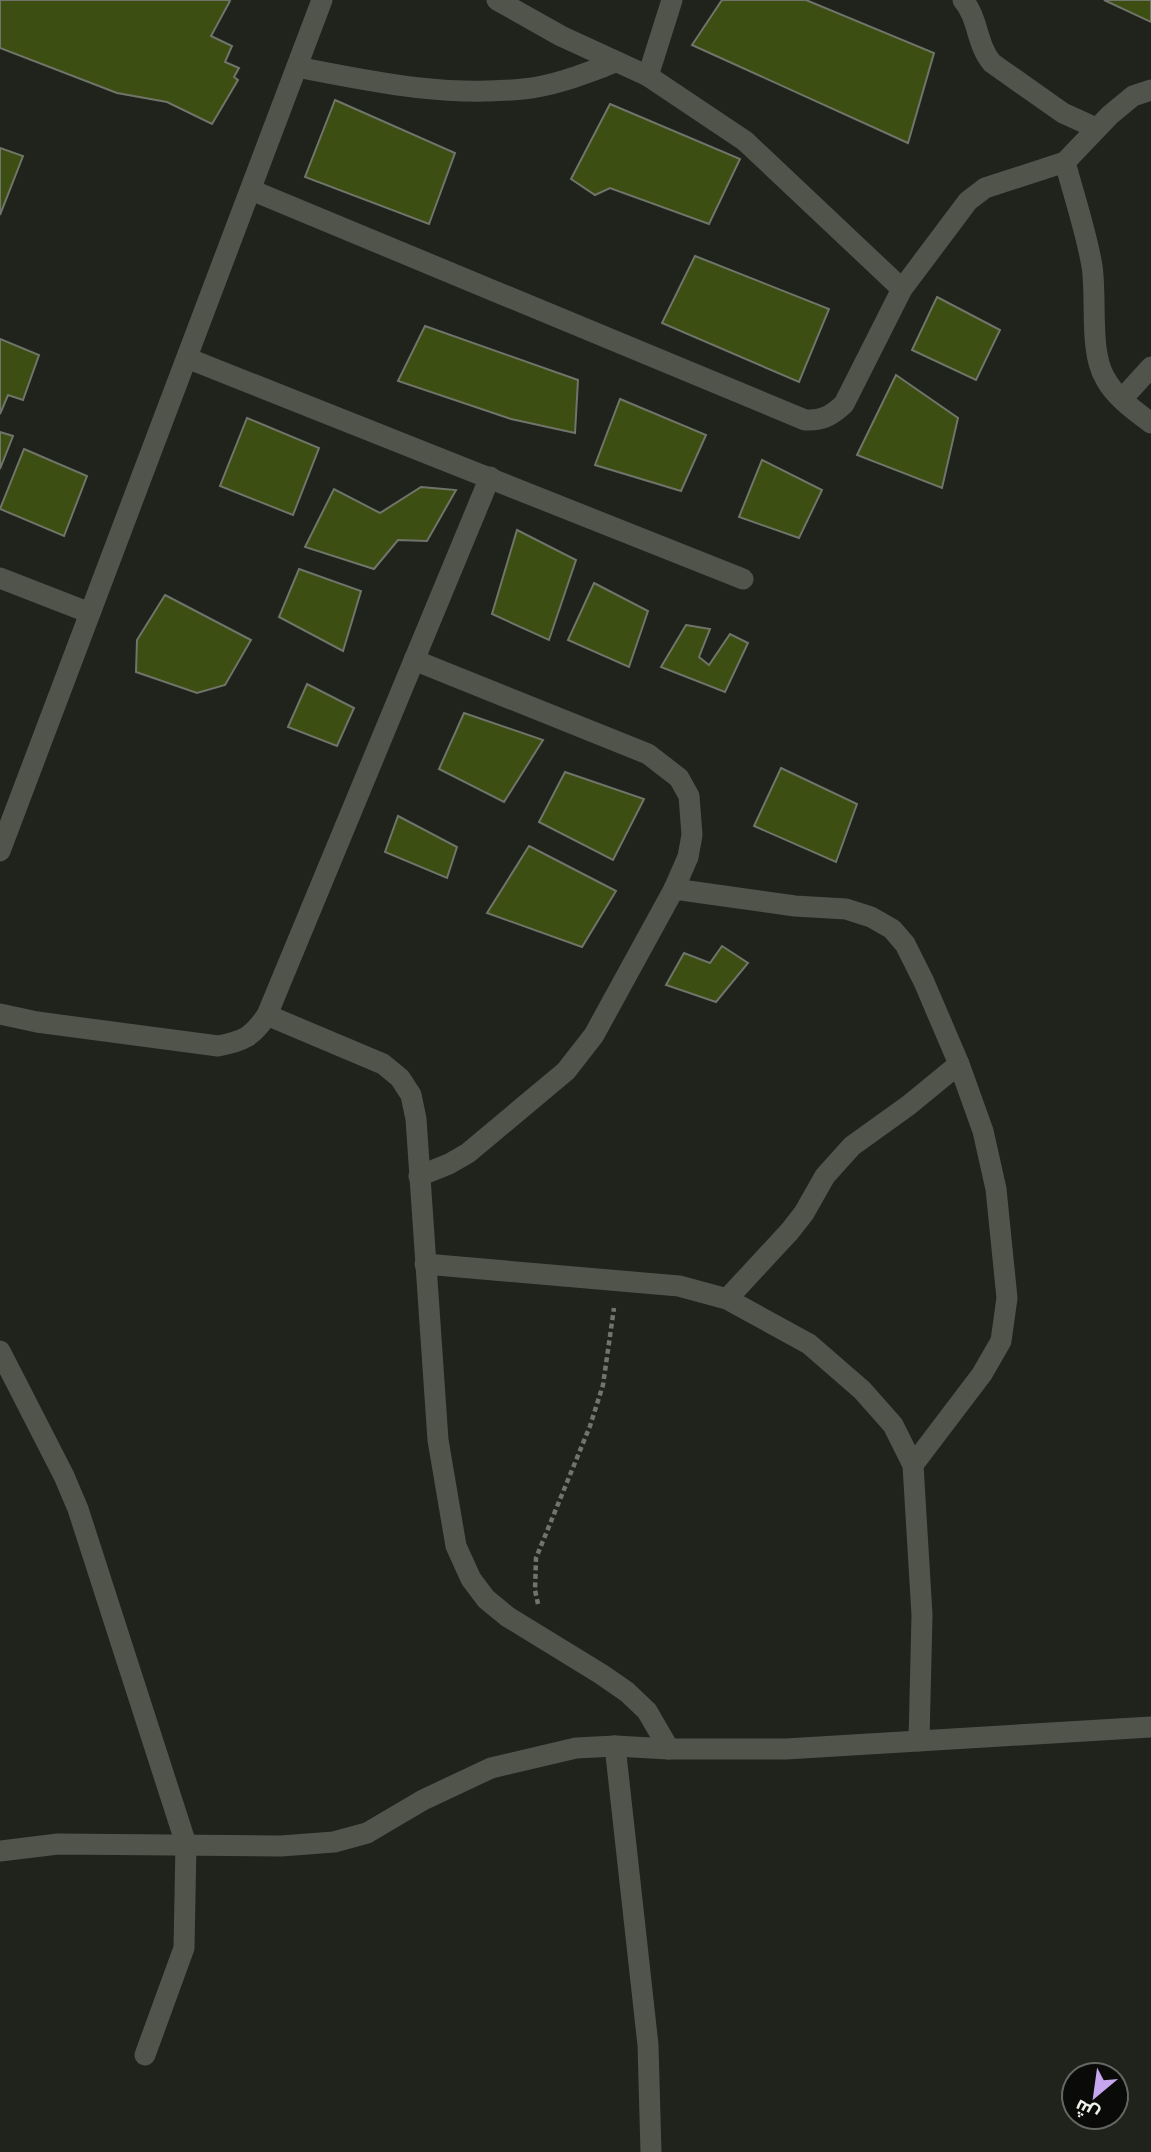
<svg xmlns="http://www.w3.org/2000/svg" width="1151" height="2152" viewBox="0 0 1151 2152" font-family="'Roboto Condensed',Cairo,sans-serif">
	<rect width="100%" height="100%" fill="#1f231b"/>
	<!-- building -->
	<g fill="#3c4e11" stroke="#70746a" stroke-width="2">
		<polygon points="0,0 228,0 230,1 211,36 232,46 225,62 239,68 234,77 238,80 212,124 167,102 117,93 0,48"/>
		<polygon points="722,0 806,0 934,53 908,143 692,45"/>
		<polygon points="1104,0 1151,0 1151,22"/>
		<polygon points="335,100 455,153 429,224 305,177"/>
		<polygon points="610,104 740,159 709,224 610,188 595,195 571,179"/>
		<polygon points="0,148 23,156 0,215"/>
		<polygon points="695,256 829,309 799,382 662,323"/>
		<polygon points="937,297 1000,330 976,380 912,350"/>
		<polygon points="425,326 578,380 575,433 511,419 398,381"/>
		<polygon points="0,339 39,355 23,400 8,395 0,414"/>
		<polygon points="896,375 958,418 942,488 857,455"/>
		<polygon points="620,399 706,435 681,491 595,465"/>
		<polygon points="247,418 319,448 293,515 220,486"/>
		<polygon points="0,432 13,436 0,469"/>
		<polygon points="24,449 87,476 64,536 0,509"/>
		<polygon points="762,460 822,490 799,538 739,517"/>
		<polygon points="421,487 456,490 427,541 398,540 374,569 305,547 334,489 380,513"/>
		<polygon points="517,530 576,560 549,640 492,614"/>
		<polygon points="299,569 361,591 343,651 279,617"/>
		<polygon points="594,583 648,611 629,667 568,640"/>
		<polygon points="165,595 251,640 225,685 197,693 136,672 137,640"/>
		<polygon points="686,625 710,629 699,657 709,665 730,634 748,643 725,692 661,667"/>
		<polygon points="307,684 354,708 337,746 288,727"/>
		<polygon points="464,713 543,740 504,802 439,769"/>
		<polygon points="781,768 857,804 836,862 754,826"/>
		<polygon points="565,772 644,799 613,860 539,822"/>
		<polygon points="398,816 457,847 447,878 385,852"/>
		<polygon points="529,846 616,891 582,947 487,913"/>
		<polygon points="722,946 748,963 716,1002 666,985 684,953 710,963"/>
	</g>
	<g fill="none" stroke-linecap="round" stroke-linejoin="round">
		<!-- path -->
		<polyline stroke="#70746d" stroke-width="4.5" stroke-dasharray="5 3.5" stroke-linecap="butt" points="538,1604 535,1590 536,1558 590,1426 603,1385 614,1308"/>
		<!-- street -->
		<g stroke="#51544b" stroke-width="21">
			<polyline points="497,0 561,36 648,76 745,141 902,289"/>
			<path d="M963,0c16,19 13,44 29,63l71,50 33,15"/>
			<path d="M297,67c78,15 146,30 226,22 32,-3 63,-16 93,-27"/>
			<polyline points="648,76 672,0"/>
			<path d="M1065,162c9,34 21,69 27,104 5,33 -3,85 13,112 10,19 30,33 46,45"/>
			<path d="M251,190l554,230c17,1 26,-4 39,-16l58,-115 66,-88 17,-13 80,-26 45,-47 23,-19 18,-6"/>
			<polyline points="187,358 743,579"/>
			<polyline points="1122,399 1151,367"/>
			<polyline points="0,578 90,613"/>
			<polyline points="414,660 648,754 679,778 689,796 692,835 688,857 674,889 594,1035 566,1071 468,1153 449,1164 419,1176"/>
			<polyline points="0,851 322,0"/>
			<polyline points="674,889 795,906 846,909 871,917 892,929 905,944 924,982 959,1064 983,1131 996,1189 1007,1298 1001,1341 982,1374 913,1465"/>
			<path d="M0,1014l37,8 181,24c26,-5 34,-9 49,-31l223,-538"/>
			<polyline points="267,1015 383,1064 400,1078 411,1095 416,1119 438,1440 456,1546 471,1579 486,1599 508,1617 601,1674 627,1692 647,1711 669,1749"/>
			<polyline points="425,1264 679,1286 727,1299 809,1344 862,1390 893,1425 913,1465 922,1615 919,1741"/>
			<polyline points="727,1299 790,1231 804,1213 825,1176 852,1146 909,1105 959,1064"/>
			<polyline points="0,1351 64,1476 78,1509 186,1844 184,1948 145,2055"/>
			<polyline points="615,1746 648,2045 651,2152"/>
			<polyline points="0,1851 58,1844 281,1846 334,1842 367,1833 423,1800 491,1768 576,1748 615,1746 669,1749 786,1749 1151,1727"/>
		</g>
	</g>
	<!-- north arrow -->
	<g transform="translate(1095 2096) rotate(209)"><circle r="33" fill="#0a0b08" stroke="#656763" stroke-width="2"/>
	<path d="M0-5L12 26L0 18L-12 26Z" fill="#c7a6ef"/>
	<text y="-10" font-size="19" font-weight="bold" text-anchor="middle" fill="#eef1eb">ش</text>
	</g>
</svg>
